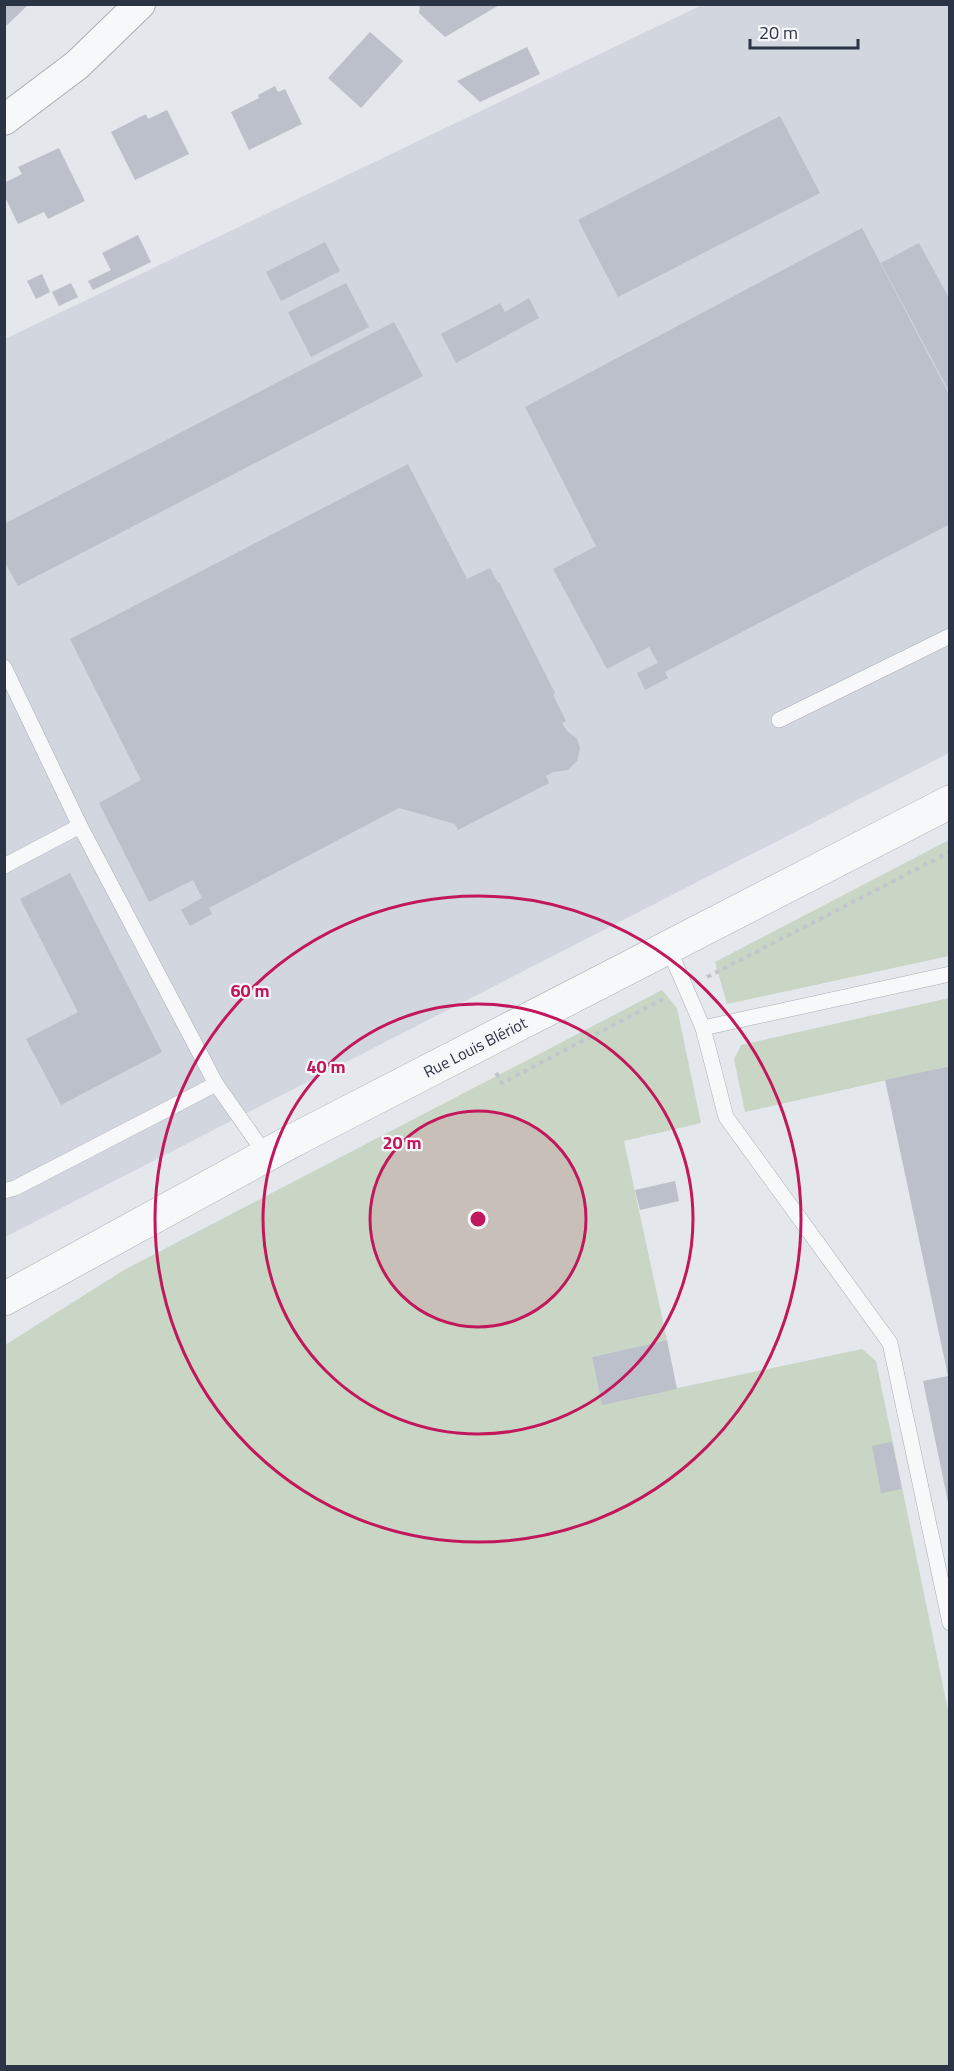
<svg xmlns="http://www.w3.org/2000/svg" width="954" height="2071" viewBox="0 0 954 2071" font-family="'Titillium Web',sans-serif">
	<rect width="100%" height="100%" fill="#e4e7ec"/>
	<!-- built -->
	<polygon fill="#d2d6de" points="702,5 949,5 949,753 5,1237 5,339"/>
	<!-- green -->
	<g fill="#c9d6c5">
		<polygon points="949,840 949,956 727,1004 715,962"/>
		<polygon points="662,990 677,1008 701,1123 624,1141 667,1340 592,1357 602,1404 862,1349 876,1361 949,1715 949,2066 5,2066 5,1345 124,1270"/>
		<polygon points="949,998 949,1066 745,1112 734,1059 741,1045"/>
	</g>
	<!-- building -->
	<g fill="#bbc0ca">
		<polygon points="4,4 29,4 4,28"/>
		<polygon points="420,4 501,4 445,37 419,13"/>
		<polygon points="370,32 403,61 361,108 328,78"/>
		<polygon points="527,47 540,74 480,102 457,81"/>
		<polygon points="275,86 278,92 285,89 302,124 249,150 231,112 259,98 258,95"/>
		<polygon points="167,110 189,154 135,180 111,132 146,114 148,119"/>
		<polygon points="780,116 820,193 618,297 578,220"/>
		<polygon points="59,148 85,201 48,219 44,212 18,224 4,195 4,183 22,174 18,167"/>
		<polygon points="862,228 950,396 950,524 665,672 668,678 645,690 637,673 658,663 649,647 607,669 553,569 596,546 525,407"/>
		<polygon points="138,235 151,262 93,290 88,281 111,270 102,253"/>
		<polygon points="325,242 340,271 281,301 266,272"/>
		<polygon points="919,243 950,300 950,393 881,263"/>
		<polygon points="42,274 50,292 36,299 27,281"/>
		<polygon points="71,283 78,297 59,306 52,292"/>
		<polygon points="346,283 369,327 311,357 288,312"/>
		<polygon points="529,298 539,318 456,363 441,334 500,303 505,312"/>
		<polygon points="394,322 423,376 18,586 4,561 4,524"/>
		<polygon points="408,464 467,579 490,568 498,583 499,582 555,693 553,695 566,721 562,723 567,731 577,739 580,748 577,761 568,770 554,772 546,776 549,783 458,830 455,824 399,808 209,908 212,914 190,926 181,910 202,898 193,880 149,902 99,803 141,780 70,639"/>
		<polygon points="70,873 162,1052 61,1105 26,1039 78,1012 20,899"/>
		<polygon points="950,1066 950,1507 949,1507 923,1381 948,1376 885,1080"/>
		<polygon points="675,1181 679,1201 640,1210 635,1190"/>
		<polygon points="667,1340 677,1389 602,1405 592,1357"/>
		<polygon points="892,1442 902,1489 881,1493 872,1446"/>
	</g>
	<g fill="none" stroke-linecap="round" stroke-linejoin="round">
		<!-- service casing -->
		<g stroke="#a9aeb7" stroke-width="16">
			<g id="service">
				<polyline points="4,667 80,826 216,1084 266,1155"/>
				<polyline points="779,720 950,636"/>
				<polyline points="4,866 80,826"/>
				<polyline points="668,947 703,1028 950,974"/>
				<polyline points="703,1028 726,1117 890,1343 950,1623"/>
				<polyline points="4,1191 15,1188 216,1084"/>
			</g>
		</g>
		<!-- minor casing -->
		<g stroke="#a9aeb7" stroke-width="32">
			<polyline id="minor" points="4,120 77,65 140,4"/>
		</g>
		<!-- tertiary casing -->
		<g stroke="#a9aeb7" stroke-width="34">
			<polyline id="tertiary" points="4,1299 294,1140 950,802"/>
		</g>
		<!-- path -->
		<g stroke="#c2c5cb" stroke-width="4" stroke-dasharray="4.5 4.5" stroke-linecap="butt">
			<polyline points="707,977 950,852"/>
			<polyline points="496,1073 502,1083 663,999"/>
		</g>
		<!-- service -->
		<use href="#service" stroke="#f7f8fa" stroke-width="15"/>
		<!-- minor -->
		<use href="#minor" stroke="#f7f8fa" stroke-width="30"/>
		<!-- tertiary -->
		<use href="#tertiary" stroke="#f7f8fa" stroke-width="33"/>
	</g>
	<!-- distance rings -->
	<circle cx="478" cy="1219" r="108" fill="#c2185b" fill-opacity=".12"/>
	<g fill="none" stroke="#c2185b" stroke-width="3">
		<circle cx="478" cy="1219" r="108"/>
		<circle cx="478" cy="1219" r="215"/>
		<circle cx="478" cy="1219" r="323"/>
	</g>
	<g text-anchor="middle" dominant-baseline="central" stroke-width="4.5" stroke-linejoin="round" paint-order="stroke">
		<!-- street labels -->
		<g font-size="16" fill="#2b3445" stroke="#f4f6f9">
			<text transform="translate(475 1047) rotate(-27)">Rue Louis Blériot</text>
		</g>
	</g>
	<circle cx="478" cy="1219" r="9" fill="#c2185b" stroke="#f4f6f9" stroke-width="3"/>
	<g font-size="18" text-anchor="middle" font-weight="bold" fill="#c2185b" stroke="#f4f6f9" stroke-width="4.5" stroke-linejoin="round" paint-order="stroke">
		<text x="250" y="997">60 m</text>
		<text x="326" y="1073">40 m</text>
		<text x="402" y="1149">20 m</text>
	</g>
	<!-- border -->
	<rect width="954" height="2071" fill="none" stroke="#2b3445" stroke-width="12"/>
	<!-- scale -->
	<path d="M750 39v9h108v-9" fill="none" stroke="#2b3445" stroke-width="3"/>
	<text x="759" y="39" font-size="18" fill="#2b3445" stroke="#f4f6f9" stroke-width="4.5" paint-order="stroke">20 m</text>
</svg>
